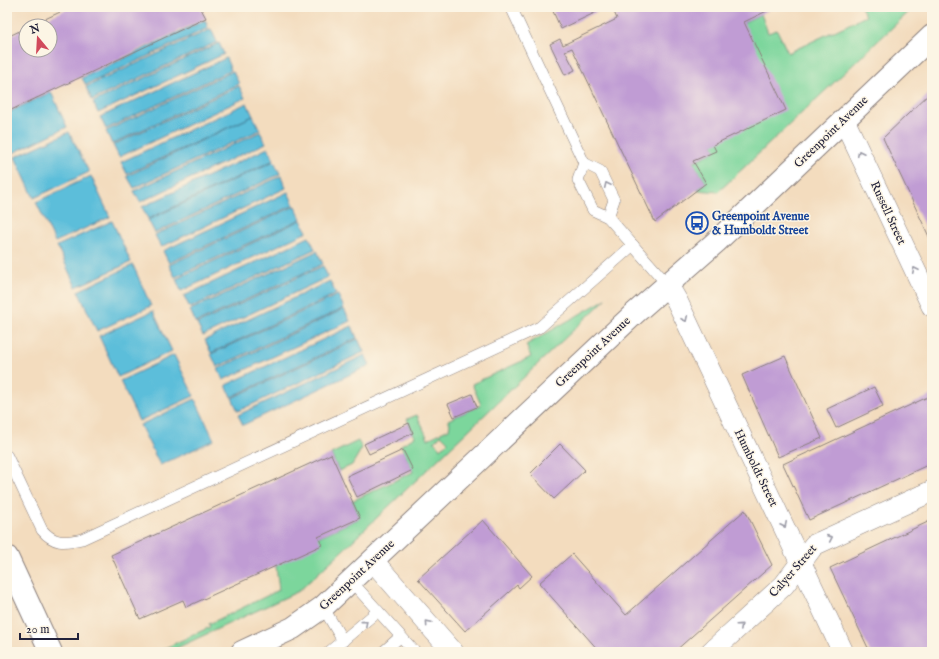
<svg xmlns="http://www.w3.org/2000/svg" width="939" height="659" viewBox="0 0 939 659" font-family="'IM FELL English',serif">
	<rect width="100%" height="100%" fill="#fcf5e5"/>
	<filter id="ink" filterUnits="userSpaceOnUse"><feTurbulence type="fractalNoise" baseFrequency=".025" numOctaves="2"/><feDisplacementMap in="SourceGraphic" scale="8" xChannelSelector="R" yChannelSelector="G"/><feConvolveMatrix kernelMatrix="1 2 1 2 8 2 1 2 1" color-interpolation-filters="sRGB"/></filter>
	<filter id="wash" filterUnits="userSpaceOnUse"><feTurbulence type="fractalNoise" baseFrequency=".012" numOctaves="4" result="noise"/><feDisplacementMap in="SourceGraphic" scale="16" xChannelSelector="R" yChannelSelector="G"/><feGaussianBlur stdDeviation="0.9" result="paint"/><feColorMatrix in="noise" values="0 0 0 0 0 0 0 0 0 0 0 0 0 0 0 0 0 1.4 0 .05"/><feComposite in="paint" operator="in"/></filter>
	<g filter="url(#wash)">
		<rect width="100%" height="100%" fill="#f3dcbe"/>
		<!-- green -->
		<g fill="#7cd69c" stroke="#4f7c6c" fill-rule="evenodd">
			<polygon points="861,7 914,7 718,192 697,190 706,183 693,162 715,151 713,145 744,22 761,14 768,33 777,30 788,53 866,16"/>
			<path d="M606,299l-264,252 -43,40 -131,61h-11l53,-25 -1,-3 70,-34 -3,-24 42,-29 42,-19 -8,-17 61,-29 -12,-27 14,-8 -8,-18 10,-4 11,24 21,-10 1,-5 -2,-4 33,-15 -9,-21 59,-27 -5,-12zM441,435l7,7 -7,7 -7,-7z"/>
			<polygon points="358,441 362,448 352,465 339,471 331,454"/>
		</g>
		<!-- water -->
		<g fill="#5bbeda" stroke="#3e708a">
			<polygon points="205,20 208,28 86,85 82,78"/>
			<polygon points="211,29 217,42 92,100 86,87"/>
			<polygon points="219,43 224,54 98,113 93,102"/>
			<polygon points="226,58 231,70 106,129 100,117"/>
			<polygon points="233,71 239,84 112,144 106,131"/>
			<polygon points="239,86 245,98 119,157 113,145"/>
			<polygon points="51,92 67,127 13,153 7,140 7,113"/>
			<polygon points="247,103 253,116 127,174 121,162"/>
			<polygon points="253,116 260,130 134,188 127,176"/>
			<polygon points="69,132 89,172 34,198 15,157"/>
			<polygon points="260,132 266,143 140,202 134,191"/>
			<polygon points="268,148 274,160 148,219 142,207"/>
			<polygon points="274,161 280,174 155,233 148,220"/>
			<polygon points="91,176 110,217 55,242 36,202"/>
			<polygon points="281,176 286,188 161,247 155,235"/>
			<polygon points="288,192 294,205 169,263 163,251"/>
			<polygon points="295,206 301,219 175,277 169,265"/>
			<polygon points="301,220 307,232 181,291 176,279"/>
			<polygon points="112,221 131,262 76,287 57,246"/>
			<polygon points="309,237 315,249 190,308 184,296"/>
			<polygon points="317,251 323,264 196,323 190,310"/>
			<polygon points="133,265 151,306 97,331 78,291"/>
			<polygon points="323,266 328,277 203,336 197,324"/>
			<polygon points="330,281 336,294 211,353 205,340"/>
			<polygon points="338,295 344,308 217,367 211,354"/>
			<polygon points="344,309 350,321 223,380 218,369"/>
			<polygon points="153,311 172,351 118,377 99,336"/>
			<polygon points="352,326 357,338 231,397 226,385"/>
			<polygon points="358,339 364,352 238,411 232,398"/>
			<polygon points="174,355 194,396 139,421 120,381"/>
			<polygon points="365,355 370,365 243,425 238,415"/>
			<polygon points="195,399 214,440 160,465 140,425"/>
		</g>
		<g id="blocks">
			<!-- building -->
			<g fill="#c09cd4">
				<polygon points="71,7 200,7 206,18 7,112 7,37 26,28 26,50 50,50 50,26 30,26"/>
				<polygon points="551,7 607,7 561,29"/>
				<polygon points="612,7 775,7 744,22 786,110 713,145 716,151 693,161 706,183 655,222 572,48 565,51 575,70 565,75 550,44 560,39 563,45 617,19"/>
				<polygon points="932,91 932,243 883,138"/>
				<polygon points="785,356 822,438 778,457 742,375"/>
				<polygon points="874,387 883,406 836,428 827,409"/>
				<polygon points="472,394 477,407 454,417 448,404"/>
				<polygon points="932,395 932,463 809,520 783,464"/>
				<polygon points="409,423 413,433 369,454 364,444"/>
				<polygon points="560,444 585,470 554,499 530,474"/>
				<polygon points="403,450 413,470 357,497 347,476"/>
				<polygon points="331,454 360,518 318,537 322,545 186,607 183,600 140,619 111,555"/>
				<polygon points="745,510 772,565 674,652 600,652 539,583 572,554 626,615"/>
				<polygon points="483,520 532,576 519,588 517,585 465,631 418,579"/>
				<polygon points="932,520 932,652 870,652 830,568"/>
			</g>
		</g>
	</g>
	<g filter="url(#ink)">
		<use href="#blocks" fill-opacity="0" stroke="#8a7f7c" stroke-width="1"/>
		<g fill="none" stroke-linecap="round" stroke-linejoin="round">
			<!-- service casing -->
			<g stroke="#8a7f7c" stroke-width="12">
				<g id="service">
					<polyline points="511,7 584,163 600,171 614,200 608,217"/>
					<polyline points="584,163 578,180 593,210 608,217 667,284"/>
					<path d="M7,456l35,74c12,14 22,13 40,9l458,-212 93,-82"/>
					<polyline points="351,581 415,652"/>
					<polyline points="323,607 343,641"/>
					<polyline points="329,652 378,611"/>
					<polyline points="383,652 400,637"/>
				</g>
			</g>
			<!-- minor casing -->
			<g stroke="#8a7f7c" stroke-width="22">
				<g id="minor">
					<polyline points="844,120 932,306"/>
					<polyline points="667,284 677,301 843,652"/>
					<polyline points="373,561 453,652"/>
					<polyline points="711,652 784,585 814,545 932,491"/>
				</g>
			</g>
			<!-- tertiary casing -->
			<g stroke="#8a7f7c" stroke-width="24">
				<polyline id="tertiary" points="7,557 51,652"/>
			</g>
			<!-- primary casing -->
			<g stroke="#8a7f7c" stroke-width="24">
				<polyline id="primary" points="242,652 293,628 323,607 634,314 716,242 932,36"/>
			</g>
			<!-- service -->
			<use href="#service" stroke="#fff" stroke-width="11"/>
			<!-- minor -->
			<use href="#minor" stroke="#fff" stroke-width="21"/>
			<!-- tertiary -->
			<use href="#tertiary" stroke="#fff" stroke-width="22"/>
			<!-- primary -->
			<use href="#primary" stroke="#fff" stroke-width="22"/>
		</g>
		<!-- one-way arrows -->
		<defs><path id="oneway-chevron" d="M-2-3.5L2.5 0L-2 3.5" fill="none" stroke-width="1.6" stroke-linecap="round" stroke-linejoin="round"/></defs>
		<g stroke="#9c9ca7">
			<use href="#oneway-chevron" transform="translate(860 153) rotate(-116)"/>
			<use href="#oneway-chevron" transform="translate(607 185) rotate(-115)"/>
			<use href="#oneway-chevron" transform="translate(915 270) rotate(-115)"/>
			<use href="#oneway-chevron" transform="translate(685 319) rotate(65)"/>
			<use href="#oneway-chevron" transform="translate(784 525) rotate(64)"/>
			<use href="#oneway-chevron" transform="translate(830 538) rotate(-24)"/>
			<use href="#oneway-chevron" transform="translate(365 623) rotate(-40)"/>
			<use href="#oneway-chevron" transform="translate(428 623) rotate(-131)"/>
			<use href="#oneway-chevron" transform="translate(740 626) rotate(-42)"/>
		</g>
	</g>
	<!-- icons -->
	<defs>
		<g id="bus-ring" transform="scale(1.15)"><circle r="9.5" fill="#fcf5e5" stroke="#1a4fb4" stroke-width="1.5"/><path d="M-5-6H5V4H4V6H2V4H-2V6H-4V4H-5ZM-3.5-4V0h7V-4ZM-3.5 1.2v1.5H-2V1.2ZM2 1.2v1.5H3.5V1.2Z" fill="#1a4fb4"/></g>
	</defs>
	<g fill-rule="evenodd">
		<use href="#bus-ring" x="697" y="223"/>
	</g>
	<g text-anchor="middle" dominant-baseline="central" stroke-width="3" stroke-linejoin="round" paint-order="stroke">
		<!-- street labels -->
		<g font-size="12" fill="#22223b" stroke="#fcf5e5">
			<text transform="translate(831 132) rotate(-44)">Greenpoint Avenue</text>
			<text transform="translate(888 213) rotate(65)">Russell Street</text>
			<text transform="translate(593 352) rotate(-43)">Greenpoint Avenue</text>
			<text transform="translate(756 468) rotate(64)">Humboldt Street</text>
			<text transform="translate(793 571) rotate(-49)">Calyer Street</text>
			<text transform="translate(357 575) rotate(-43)">Greenpoint Avenue</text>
		</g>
		<!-- transit labels -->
		<g font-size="12" font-weight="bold" fill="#164399" stroke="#fcf5e5" text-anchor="start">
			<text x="712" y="216">Greenpoint Avenue<tspan x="712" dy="14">&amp; Humboldt Street</tspan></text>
		</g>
	</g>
	<!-- margin -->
	<rect width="939" height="659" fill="none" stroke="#fcf5e5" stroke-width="24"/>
	<!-- north arrow -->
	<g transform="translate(38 38) rotate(342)"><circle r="19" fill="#fcf5e5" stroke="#a5a1a1"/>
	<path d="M0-3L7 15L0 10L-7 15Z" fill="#d1495b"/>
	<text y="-6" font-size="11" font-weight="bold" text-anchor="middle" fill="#22223b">N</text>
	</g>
	<!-- scale -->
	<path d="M20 633v6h58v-6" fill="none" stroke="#22223b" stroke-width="2"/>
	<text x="26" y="633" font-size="12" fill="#22223b" stroke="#fcf5e5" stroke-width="3" paint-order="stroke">20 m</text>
</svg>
